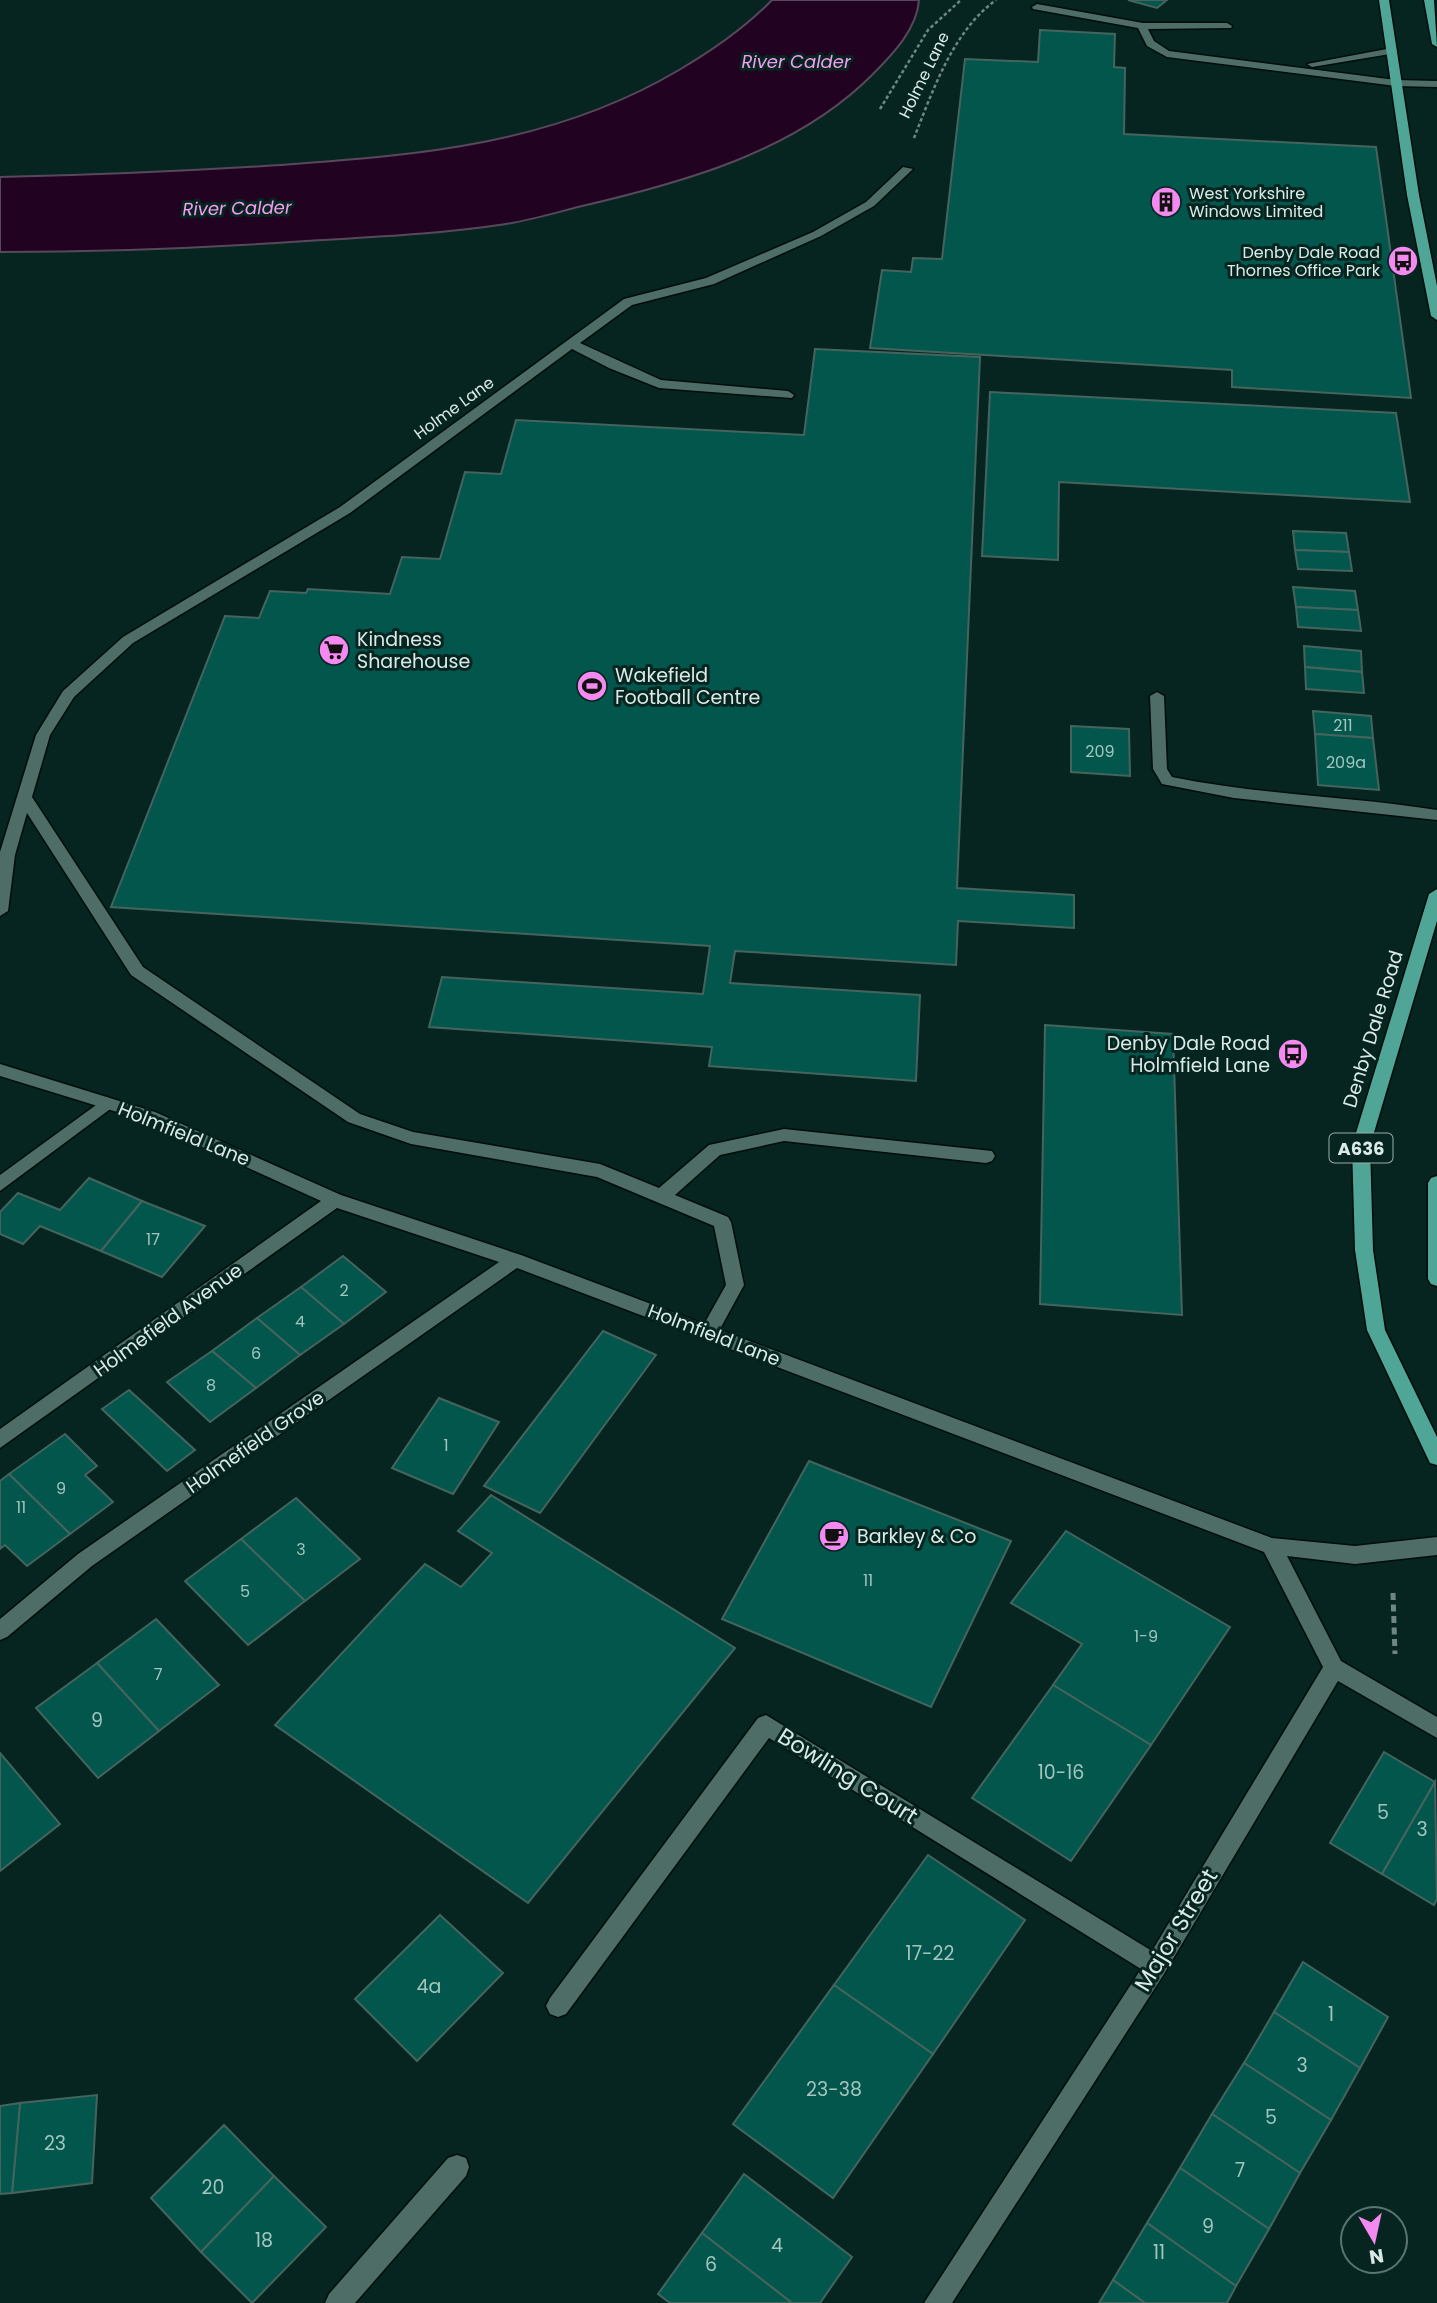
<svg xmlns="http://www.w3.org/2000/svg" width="1437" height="2303" viewBox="0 0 1437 2303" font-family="Poppins,sans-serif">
	<rect width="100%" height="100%" fill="#062520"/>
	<!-- water -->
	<path fill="#210220" stroke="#58485b" stroke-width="2" d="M772,0h147c-2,29 -26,54 -46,74 -77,78 -191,109 -295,133 -23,6 -47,13 -72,17 -65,10 -133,13 -200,17 -102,7 -204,11 -306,11v-75c94,-2 187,-6 281,-12 141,-10 273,-21 398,-95 34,-20 65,-41 93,-70z"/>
	<!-- building -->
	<g fill="#02564b" stroke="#46645e" stroke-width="2">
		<polygon points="1128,0 1167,0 1157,8"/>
		<polygon points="1040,30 1115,34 1114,67 1125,68 1124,134 1376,147 1411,398 1232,387 1232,370 870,348 882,270 911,272 913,258 942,259 965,59 1038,62"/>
		<polygon points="815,349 980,357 957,888 1074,895 1074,928 958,921 956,965 735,951 730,983 920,995 916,1081 709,1066 712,1047 429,1027 442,977 703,994 710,946 111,907 225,616 259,618 270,591 306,593 308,589 390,594 402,557 440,559 465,472 501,474 516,420 804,435"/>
		<polygon points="990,392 1396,413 1410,502 1059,482 1058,560 982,556"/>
		<polygon points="1293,531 1346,533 1349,552 1295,550"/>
		<polygon points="1295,550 1349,552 1352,571 1298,569"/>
		<polygon points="1293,587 1355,591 1358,610 1296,607"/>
		<polygon points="1296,607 1358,610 1361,631 1298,627"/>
		<polygon points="1304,646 1361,651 1362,672 1305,667"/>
		<polygon points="1305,667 1362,672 1364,693 1306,689"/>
		<polygon points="1313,711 1371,716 1373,738 1315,734"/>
		<polygon points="1071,726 1129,729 1130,776 1071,772"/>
		<polygon points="1315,734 1373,738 1379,790 1318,785"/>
		<polygon points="1045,1025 1173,1034 1182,1315 1040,1304"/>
		<polygon points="89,1178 142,1201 101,1251 40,1226 23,1244 0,1234 0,1212 18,1193 60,1210"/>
		<polygon points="142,1201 205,1226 162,1277 101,1251"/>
		<polygon points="343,1256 386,1292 344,1324 301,1287"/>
		<polygon points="301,1287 344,1324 300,1355 257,1318"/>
		<polygon points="257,1318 300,1355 256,1388 212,1351"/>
		<polygon points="603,1331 656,1355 540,1513 484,1486"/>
		<polygon points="212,1351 256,1388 210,1422 167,1382"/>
		<polygon points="129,1390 195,1450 167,1471 102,1409"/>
		<polygon points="439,1398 499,1422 453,1494 392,1468"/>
		<polygon points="65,1434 97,1466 85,1475 113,1502 70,1534 9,1474"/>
		<polygon points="809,1461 1011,1541 931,1707 722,1619"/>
		<polygon points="9,1474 70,1534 27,1566 5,1545 0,1549 0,1481"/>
		<polygon points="491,1495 735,1648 528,1903 275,1725 425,1564 461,1587 492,1553 458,1531"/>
		<polygon points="296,1498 360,1559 305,1601 241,1539"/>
		<polygon points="1066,1531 1230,1627 1151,1745 1053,1685 1082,1644 1011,1603"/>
		<polygon points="241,1539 305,1601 248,1645 185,1581"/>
		<polygon points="156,1619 219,1685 159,1731 97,1663"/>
		<polygon points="97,1663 159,1731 98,1778 36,1708"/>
		<polygon points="1053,1685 1151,1745 1071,1861 972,1798"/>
		<polygon points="1384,1752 1435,1782 1382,1874 1330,1843"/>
		<polygon points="0,1753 60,1824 0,1871"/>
		<polygon points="1435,1782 1437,1899 1434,1905 1382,1874"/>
		<polygon points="928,1855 1025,1920 933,2054 834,1985"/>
		<polygon points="440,1915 503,1973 417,2061 355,1999"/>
		<polygon points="1303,1962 1388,2017 1360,2068 1274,2012"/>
		<polygon points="834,1985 933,2054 833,2198 733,2124"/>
		<polygon points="1274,2012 1360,2068 1331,2120 1244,2063"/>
		<polygon points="1244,2063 1331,2120 1300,2173 1212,2114"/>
		<polygon points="97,2095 92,2183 12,2193 20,2103"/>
		<polygon points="20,2103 12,2193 0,2194 0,2106"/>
		<polygon points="1212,2114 1300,2173 1269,2229 1180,2168"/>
		<polygon points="224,2125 274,2176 201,2252 151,2198"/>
		<polygon points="1180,2168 1269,2229 1236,2286 1147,2223"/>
		<polygon points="744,2174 852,2257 820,2303 792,2303 702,2233"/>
		<polygon points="274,2176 326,2227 252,2303 201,2252"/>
		<polygon points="1147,2223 1236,2286 1227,2303 1145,2303 1113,2280"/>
		<polygon points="702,2233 792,2303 670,2303 658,2294"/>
		<polygon points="1113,2280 1145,2303 1099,2303"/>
	</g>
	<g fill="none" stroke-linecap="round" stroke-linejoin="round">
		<!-- service casing -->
		<g stroke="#000d09" stroke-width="3">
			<g id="service">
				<polygon points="1037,4 1143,23 1227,23 1232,26 1231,28 1148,29 1154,41 1169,51 1396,80 1437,81 1437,87 1396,86 1167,57 1147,46 1138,28 1033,9 1032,7"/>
				<polygon points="1392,48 1397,51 1396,53 1312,67 1307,64"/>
				<polygon points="903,167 913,169 874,206 821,236 714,284 632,305 580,343 661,380 788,391 794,395 792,398 659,388 609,368 572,349 350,513 133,643 74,697 50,735 32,797 143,967 360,1114 413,1132 600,1164 659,1188 709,1145 784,1129 992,1151 995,1156 992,1161 986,1163 784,1141 720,1155 675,1195 728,1217 731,1222 744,1285 715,1338 701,1338 699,1333 726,1285 714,1226 597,1177 411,1144 348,1122 131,975 27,813 15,855 8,911 0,916 0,852 36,735 63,691 123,637 340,507 624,299 706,278 813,232 866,202"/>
				<path d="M1157,692l7,4 3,73 5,8c88,18 177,19 265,33v10l-203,-22 -72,-14 -9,-15 -3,-73z"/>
				<polygon points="107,1097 116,1103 113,1107 0,1191 0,1175"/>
				<polygon points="457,2155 466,2158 469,2167 466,2176 355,2303 325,2303 329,2294 448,2158"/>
			</g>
		</g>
		<!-- minor casing -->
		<g stroke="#000d09" stroke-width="3">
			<polygon id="minor" points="0,1064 155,1112 341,1195 521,1255 1272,1538 1355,1546 1437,1537 1437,1555 1355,1564 1287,1556 1341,1661 1437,1717 1437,1738 1338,1681 1164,1974 952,2303 924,2303 1141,1969 769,1738 566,2014 558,2017 550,2014 546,2006 550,1998 758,1718 766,1715 1152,1951 1323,1667 1264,1552 517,1268 92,1566 7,1637 0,1640 0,1619 78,1554 499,1262 337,1208 0,1448 0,1429 321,1201 143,1120 0,1076"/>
		</g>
		<!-- primary casing -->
		<g stroke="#000d09" stroke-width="3">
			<g id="primary">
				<polygon points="1379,0 1389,0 1419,195 1437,286 1437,320 1431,316 1407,195"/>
				<polygon points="1424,0 1434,0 1437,47 1432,44"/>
				<polygon points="1437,889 1437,921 1370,1146 1373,1250 1385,1330 1437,1437 1437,1465 1430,1463 1367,1330 1355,1250 1352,1146 1429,894"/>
				<polygon points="1437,1176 1437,1286 1431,1284 1428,1279 1428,1183 1431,1178"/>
			</g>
		</g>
		<!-- path-far1 -->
		<g stroke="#6f8682" stroke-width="2.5" stroke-dasharray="3.5 2.5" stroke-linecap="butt">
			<polyline points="880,109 928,30 961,0"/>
			<path d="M914,138c19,-48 39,-107 82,-138"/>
		</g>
		<!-- path -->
		<polyline stroke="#6f8682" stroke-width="5" stroke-dasharray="7 4.5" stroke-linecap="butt" points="1393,1593 1395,1654"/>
		<!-- service -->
		<use href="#service" fill="#4e6d67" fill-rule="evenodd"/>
		<!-- minor -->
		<use href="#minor" fill="#4e6d67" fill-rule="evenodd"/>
		<!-- primary -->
		<use href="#primary" fill="#4fa596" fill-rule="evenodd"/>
	</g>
	<!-- icons -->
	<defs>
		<g id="building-disc" transform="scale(1.575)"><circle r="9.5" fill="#f489f0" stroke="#062520"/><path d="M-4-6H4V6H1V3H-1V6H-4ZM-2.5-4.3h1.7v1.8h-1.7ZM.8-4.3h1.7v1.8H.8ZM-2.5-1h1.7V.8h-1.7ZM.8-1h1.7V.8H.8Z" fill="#111"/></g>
		<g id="bus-disc" transform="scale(1.575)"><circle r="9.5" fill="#f489f0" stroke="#062520"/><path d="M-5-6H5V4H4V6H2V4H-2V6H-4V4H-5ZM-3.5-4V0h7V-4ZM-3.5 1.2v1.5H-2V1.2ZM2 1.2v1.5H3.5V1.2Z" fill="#111"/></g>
		<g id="supermarket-disc" transform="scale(1.575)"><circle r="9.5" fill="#f489f0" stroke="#062520"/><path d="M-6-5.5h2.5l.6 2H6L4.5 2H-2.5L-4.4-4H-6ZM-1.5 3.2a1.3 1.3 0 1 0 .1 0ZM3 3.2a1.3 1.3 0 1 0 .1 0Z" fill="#111"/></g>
		<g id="stadium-disc" transform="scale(1.575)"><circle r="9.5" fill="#f489f0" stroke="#062520"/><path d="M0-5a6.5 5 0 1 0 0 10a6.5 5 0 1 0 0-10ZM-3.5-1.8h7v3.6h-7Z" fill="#111"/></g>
		<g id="cafe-disc" transform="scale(1.575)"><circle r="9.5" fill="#f489f0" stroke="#062520"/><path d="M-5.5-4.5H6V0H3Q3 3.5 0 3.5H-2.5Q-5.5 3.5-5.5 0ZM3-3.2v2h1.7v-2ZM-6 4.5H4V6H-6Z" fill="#111"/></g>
	</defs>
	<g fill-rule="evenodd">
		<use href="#building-disc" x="1166" y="202"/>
		<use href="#bus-disc" x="1403" y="261"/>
		<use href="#supermarket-disc" x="334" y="650"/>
		<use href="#stadium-disc" x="592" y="686"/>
		<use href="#bus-disc" x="1293" y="1054"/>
		<use href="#cafe-disc" x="834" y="1536"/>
	</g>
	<g text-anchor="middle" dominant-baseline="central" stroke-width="6" stroke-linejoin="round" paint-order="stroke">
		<!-- far-street labels -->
		<g font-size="16" fill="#daeae6" stroke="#062520">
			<text transform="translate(924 75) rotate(-64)">Holme Lane</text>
			<text transform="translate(454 408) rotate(-36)">Holme Lane</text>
		</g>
		<!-- far-poi labels -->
		<g font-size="16" fill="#daeae6" stroke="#062520" text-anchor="start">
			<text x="1189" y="193">West Yorkshire<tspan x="1189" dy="18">Windows Limited</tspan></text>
			<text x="1380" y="252" text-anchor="end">Denby Dale Road<tspan x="1380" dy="18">Thornes Office Park</tspan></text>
		</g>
		<!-- number labels -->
		<g font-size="16" fill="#a4c5bf">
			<text x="1343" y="725">211</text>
			<text x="1100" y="751">209</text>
			<text x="1346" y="762">209a</text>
			<text x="153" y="1239">17</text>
			<text x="344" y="1290">2</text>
			<text x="300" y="1321">4</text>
			<text x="256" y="1353">6</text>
			<text x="211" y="1385">8</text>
			<text x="446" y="1445">1</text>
			<text x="61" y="1488">9</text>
			<text x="21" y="1507">11</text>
			<text x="301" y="1549">3</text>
			<text x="868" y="1580">11</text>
			<text x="245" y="1591">5</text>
			<text x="1146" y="1636">1-9</text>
			<text x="158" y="1674">7</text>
		</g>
		<!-- far-water labels -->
		<g font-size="18" font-style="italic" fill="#f69cf1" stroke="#062520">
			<text x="796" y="61">River Calder</text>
			<text transform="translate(237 208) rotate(-1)">River Calder</text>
		</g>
		<!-- shield labels -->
		<rect fill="#062520" stroke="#9aafab" stroke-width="2" x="1329.5" y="1133.5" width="63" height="29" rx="5"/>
		<g font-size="18" font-weight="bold" fill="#daeae6">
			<text x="1361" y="1148">A636</text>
		</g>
		<!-- poi labels -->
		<g font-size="19" fill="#daeae6" stroke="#062520" text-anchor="start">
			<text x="357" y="639">Kindness<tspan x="357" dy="22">Sharehouse</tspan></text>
			<text x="615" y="675">Wakefield<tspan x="615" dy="22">Football Centre</tspan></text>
			<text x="1270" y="1043" text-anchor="end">Denby Dale Road<tspan x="1270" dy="22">Holmfield Lane</tspan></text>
			<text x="857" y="1536">Barkley &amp; Co</text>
		</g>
		<!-- street labels -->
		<g font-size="19" fill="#daeae6" stroke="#062520">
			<text transform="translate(1373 1029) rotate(-73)">Denby Dale Road</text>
			<text transform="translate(184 1134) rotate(22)">Holmfield Lane</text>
			<text transform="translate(168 1320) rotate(-36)">Holmefield Avenue</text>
			<text transform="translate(714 1335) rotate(21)">Holmfield Lane</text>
			<text transform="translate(255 1442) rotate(-35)">Holmefield Grove</text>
		</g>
		<!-- near-number labels -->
		<g font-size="19" fill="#a4c5bf">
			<text x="97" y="1720">9</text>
			<text x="1061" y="1772">10-16</text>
			<text x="1383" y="1812">5</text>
			<text x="1422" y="1829">3</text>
			<text x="930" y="1953">17-22</text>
			<text x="429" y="1986">4a</text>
			<text x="1331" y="2014">1</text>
			<text x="1302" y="2065">3</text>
			<text x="834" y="2089">23-38</text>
			<text x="1271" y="2117">5</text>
			<text x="55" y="2143">23</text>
			<text x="1240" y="2170">7</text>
			<text x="213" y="2187">20</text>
			<text x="1208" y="2226">9</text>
			<text x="264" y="2240">18</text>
			<text x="777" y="2245">4</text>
			<text x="1159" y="2252">11</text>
			<text x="711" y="2264">6</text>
		</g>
		<!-- near-street labels -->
		<g font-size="23" fill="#daeae6" stroke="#062520">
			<text transform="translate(848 1776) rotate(32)">Bowling Court</text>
			<text transform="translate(1176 1930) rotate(-59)">Major Street</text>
		</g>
	</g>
	<!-- north arrow -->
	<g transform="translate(1374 2240) rotate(171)"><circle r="33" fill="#062520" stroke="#5b746f" stroke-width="2"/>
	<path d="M0-5L12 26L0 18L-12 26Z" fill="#f489f0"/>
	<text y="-10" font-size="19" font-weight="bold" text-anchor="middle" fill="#daeae6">N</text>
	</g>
</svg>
